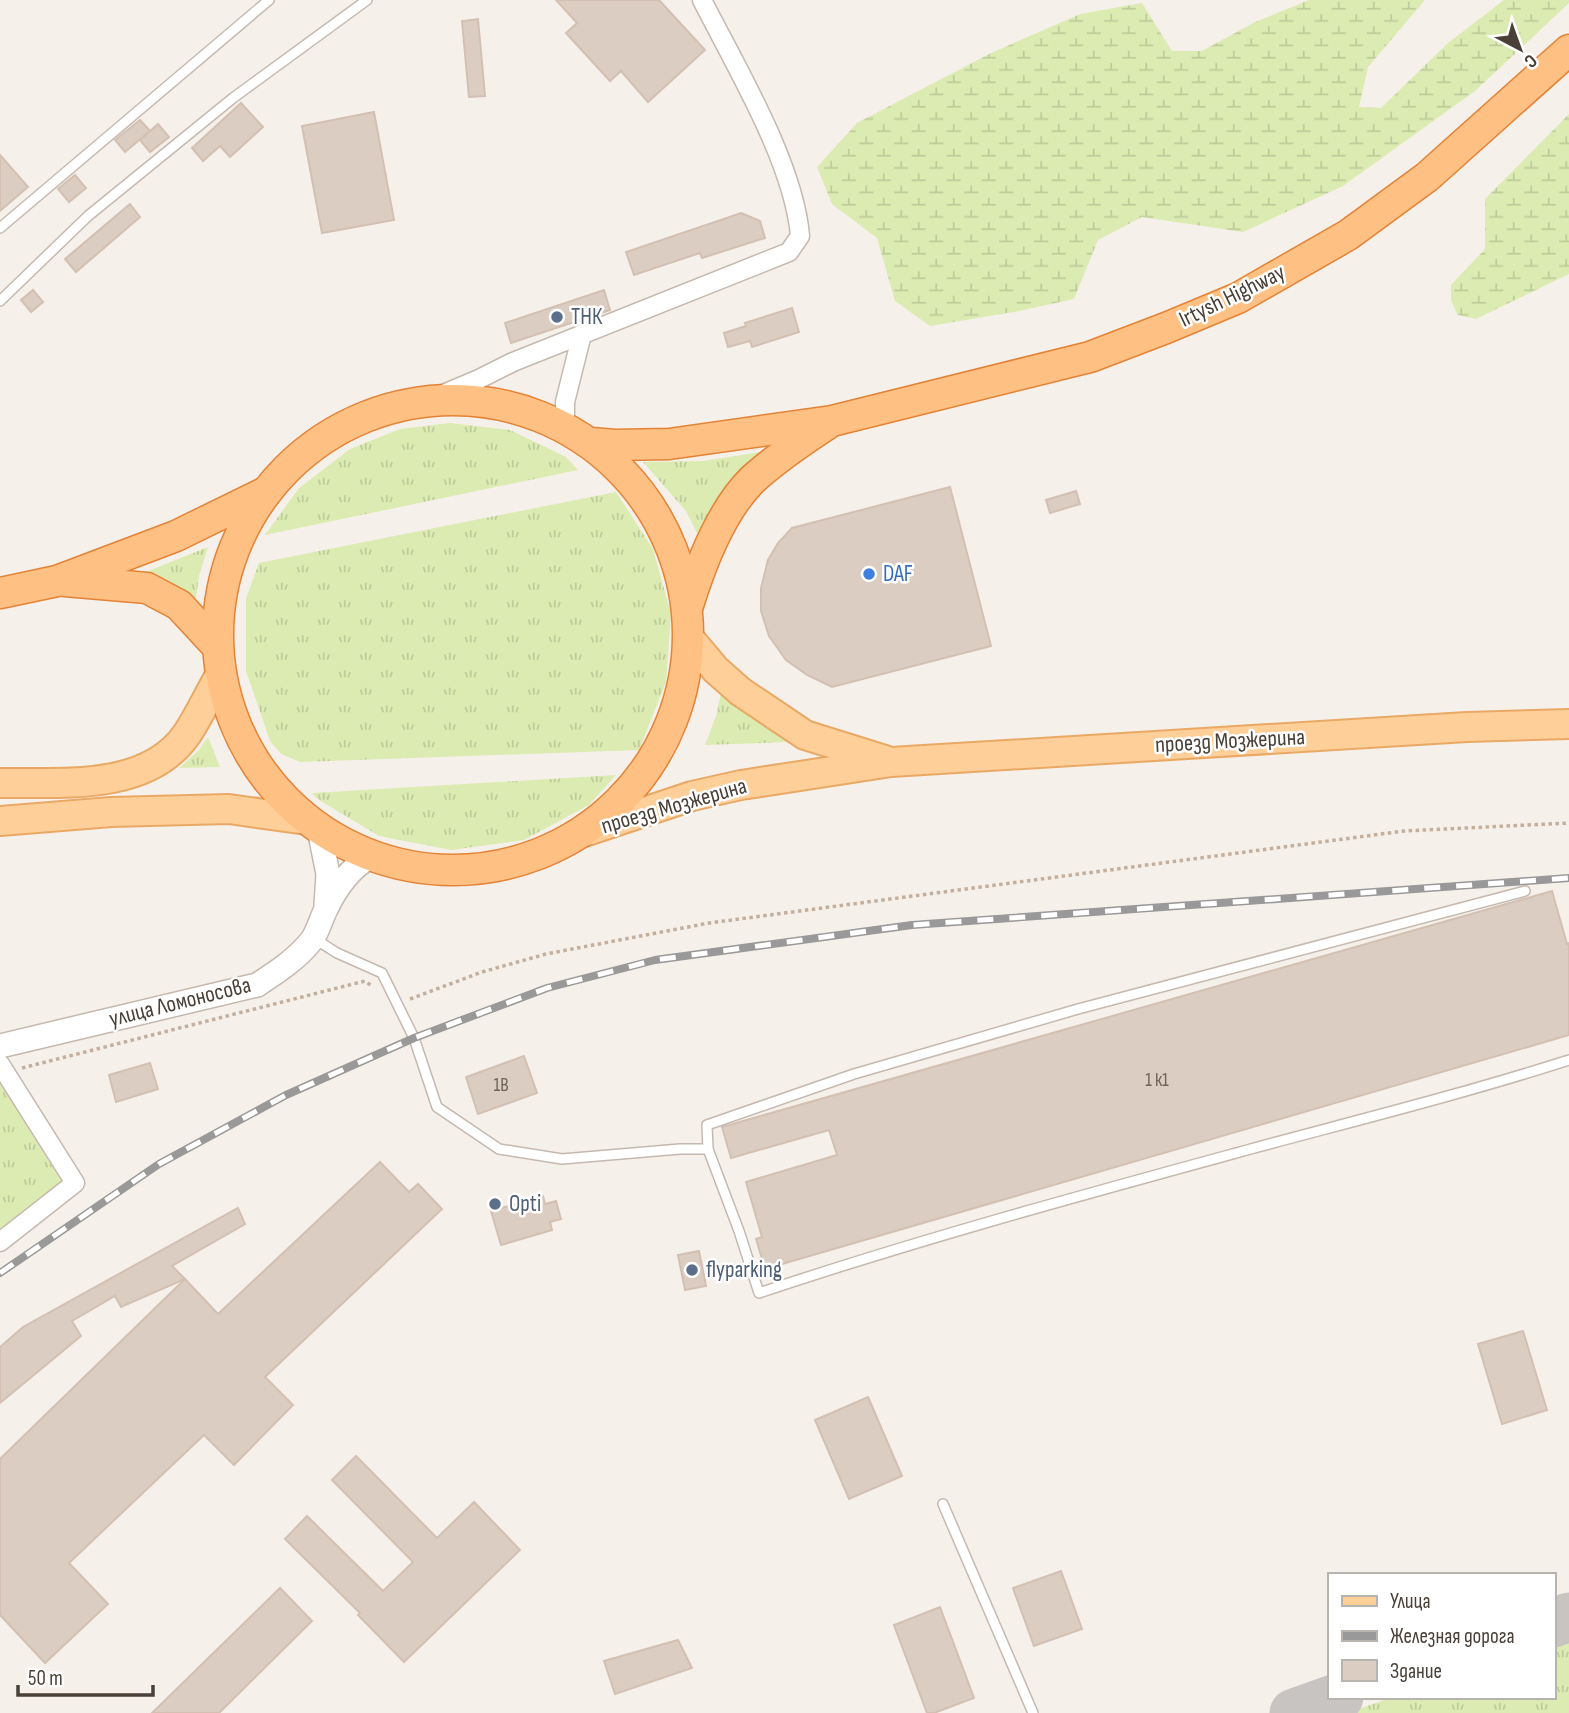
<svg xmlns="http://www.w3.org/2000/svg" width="1569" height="1713" viewBox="0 0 1569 1713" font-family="'Sofia Sans Condensed',sans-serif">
	<defs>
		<pattern id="grass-tufts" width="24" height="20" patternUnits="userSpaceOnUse" patternTransform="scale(1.75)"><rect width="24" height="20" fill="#dcebb2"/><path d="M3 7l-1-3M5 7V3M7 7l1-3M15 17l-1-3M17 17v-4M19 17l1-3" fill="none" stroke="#becb9a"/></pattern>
		<pattern id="wetland-marsh" width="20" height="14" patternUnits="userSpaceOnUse" patternTransform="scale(1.75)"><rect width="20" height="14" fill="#dcebb2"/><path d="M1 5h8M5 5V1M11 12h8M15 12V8" fill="none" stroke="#becb9a"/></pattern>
	</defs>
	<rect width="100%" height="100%" fill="#f6f0ea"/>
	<!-- grass -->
	<g fill="url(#grass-tufts)">
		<polygon points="450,423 510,430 566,457 578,470 265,535 299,488 350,449 400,429"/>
		<polygon points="774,450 701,541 686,511 643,462 703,461"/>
		<polygon points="616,492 653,549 671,614 666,682 639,750 300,762 281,754 270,741 246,671 246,598 259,563"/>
		<polygon points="208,547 199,576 195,605 141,574"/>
		<polygon points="722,688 738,708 789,742 705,745 716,716"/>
		<polygon points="208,737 220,767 179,768 198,751"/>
		<polygon points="616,775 589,805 524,840 451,850 379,836 316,798 312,793"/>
		<polygon points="0,1073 66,1181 0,1232"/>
		<polygon points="1569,1637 1569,1713 1347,1713 1393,1697 1553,1697 1553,1642"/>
	</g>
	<!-- wetland -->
	<g fill="url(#wetland-marsh)">
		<polygon points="1309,0 1425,0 1368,67 1359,107 1381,108 1448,43 1504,0 1569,0 1569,3 1475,91 1343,186 1243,232 1142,217 1098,240 1074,299 1019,311 930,326 895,301 877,238 832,204 817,167 857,123 991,53 1080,14 1142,3 1172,51 1202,51 1253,23"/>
		<polygon points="1569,114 1569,274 1476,319 1458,315 1451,301 1451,285 1485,249 1485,199"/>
	</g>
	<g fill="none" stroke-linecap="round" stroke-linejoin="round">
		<!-- taxiway -->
		<g stroke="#c8c4c2" stroke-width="49">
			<polyline points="1553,1623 1569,1617"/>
			<polyline points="1294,1713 1339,1697"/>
		</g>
	</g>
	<!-- building -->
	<g fill="#dbcdc2" stroke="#d3c0b2" stroke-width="2">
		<polygon points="556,0 659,0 705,50 648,102 621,71 610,81 566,33 577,23"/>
		<polygon points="478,19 485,96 469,97 462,21"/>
		<polygon points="241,103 263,127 230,157 220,146 203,161 192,148"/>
		<polygon points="374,112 394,220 322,233 302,126"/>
		<polygon points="140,120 150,131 125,152 115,140"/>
		<polygon points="158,124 169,137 150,152 140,140"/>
		<polygon points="0,155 28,187 0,211"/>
		<polygon points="75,175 86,188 69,202 58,189"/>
		<polygon points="130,204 140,217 76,272 65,259"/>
		<polygon points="741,213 760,221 765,238 702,258 700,253 634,275 626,252"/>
		<polygon points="33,290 43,302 31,312 21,300"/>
		<polygon points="604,290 610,310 511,343 505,323"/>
		<polygon points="792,308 799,332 752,347 750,341 728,347 724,333 746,326 745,323"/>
		<polygon points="950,487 991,646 832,687 807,675 786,660 769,636 761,611 761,588 768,560 778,543 792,528"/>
		<polygon points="1076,491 1080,504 1050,513 1046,500"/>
		<polygon points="1552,891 1567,944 1569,943 1569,1035 765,1269 756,1239 762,1237 746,1182 837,1155 829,1130 731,1158 722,1127"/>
		<polygon points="524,1056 537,1093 478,1114 466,1077"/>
		<polygon points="150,1063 158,1089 116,1102 109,1075"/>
		<polygon points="380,1162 409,1192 418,1184 442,1209 265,1377 293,1405 234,1465 204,1435 69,1563 108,1604 45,1663 0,1615 0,1459 185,1279 218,1314"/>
		<polygon points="543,1196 545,1204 556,1201 561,1219 550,1222 552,1230 501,1245 491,1211"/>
		<polygon points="238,1208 245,1224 172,1266 185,1279 121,1307 115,1296 72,1321 81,1336 0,1403 0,1347 23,1327"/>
		<polygon points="699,1251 706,1286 685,1290 678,1255"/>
		<polygon points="1523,1331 1547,1410 1502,1424 1478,1344"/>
		<polygon points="868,1397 902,1476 849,1499 815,1420"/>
		<polygon points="356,1456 437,1538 474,1502 520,1550 404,1662 358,1615 360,1613 285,1539 307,1516 383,1591 413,1562 332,1480"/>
		<polygon points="1061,1571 1082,1629 1034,1646 1013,1588"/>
		<polygon points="280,1588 312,1621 219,1713 152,1713"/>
		<polygon points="940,1607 974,1698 934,1713 927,1713 894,1625"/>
		<polygon points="678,1640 692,1668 615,1694 604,1661"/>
	</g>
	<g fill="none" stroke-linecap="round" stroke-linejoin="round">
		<!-- service casing -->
		<g stroke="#c5b9af" stroke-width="12">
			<g id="service">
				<polyline points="0,228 269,0"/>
				<polyline points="0,301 88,216 233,98 367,0"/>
				<path d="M315,939l22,14 45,20 32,65 23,69 62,42 63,10 118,-10h28l31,82 20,62c164,-55 331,-100 499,-146 104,-28 208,-54 311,-87"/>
				<polyline points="708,1149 707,1125 854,1074 1078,1009 1525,891"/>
				<polyline points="943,1504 1033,1713"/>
			</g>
		</g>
		<!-- minor casing -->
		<g stroke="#c5b9af" stroke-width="21">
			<g id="minor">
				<path d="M427,401l52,-22 34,-17 276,-110 11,-16c-6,-73 -64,-169 -98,-236"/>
				<polyline points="565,427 565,402 582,334"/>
				<polyline points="0,1064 75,1183 0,1242"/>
			</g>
		</g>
		<!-- tertiary casing -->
		<g stroke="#c5b9af" stroke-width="26">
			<g id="tertiary">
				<polyline points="319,829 328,874 326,905"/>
				<path d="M0,1046l257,-61c20,-13 40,-26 55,-45 6,-9 9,-21 14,-31 10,-21 24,-42 46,-53"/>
			</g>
		</g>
		<!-- primary casing -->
		<g stroke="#e9a965" stroke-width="32">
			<g id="primary">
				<polyline points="689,638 716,670 741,692 805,735 885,760"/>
				<path d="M0,783c61,-1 147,9 187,-49 12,-18 21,-38 32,-57"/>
				<polyline points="0,821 111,812 229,809 307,820"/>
				<polyline points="581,833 692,796 741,785 891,762 1467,727 1569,724"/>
			</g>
		</g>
		<!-- trunk casing -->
		<g stroke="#e48336" stroke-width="33">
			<g id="trunk">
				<circle cx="453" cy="635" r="235"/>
				<polyline points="591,443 615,445 669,444 832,421 1090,357 1166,328 1238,298 1348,235 1427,177 1569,50"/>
				<polyline points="65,581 147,588 179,605 217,646"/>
				<polyline points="0,593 57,581 176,536 266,492"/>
				<path d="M688,605c13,-42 33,-94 64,-125 23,-21 48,-38 74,-55"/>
			</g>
		</g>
		<!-- path -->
		<g stroke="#c4af9d" stroke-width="3.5" stroke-dasharray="3.5 3.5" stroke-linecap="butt">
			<polyline points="410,999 482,972 546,954 709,923 1404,831 1569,823"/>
			<polyline points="22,1068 365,981 373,987"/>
		</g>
		<!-- service -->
		<use href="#service" stroke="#fff" stroke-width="9"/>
		<!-- minor -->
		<use href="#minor" stroke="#fff" stroke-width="18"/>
		<!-- tertiary -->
		<use href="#tertiary" stroke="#fff" stroke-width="23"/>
		<!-- primary -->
		<use href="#primary" stroke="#ffcf9a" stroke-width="28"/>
		<!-- trunk -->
		<use href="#trunk" stroke="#ffc083" stroke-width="30"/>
		<!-- rail casing -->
		<g stroke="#999" stroke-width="8">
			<polyline id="rail" points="0,1273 159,1164 286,1095 414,1038 547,988 655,960 912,925 1569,878"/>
		</g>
		<!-- rail -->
		<use href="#rail" stroke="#fff" stroke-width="5" stroke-dasharray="16" stroke-linecap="butt"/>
	</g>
	<!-- markers -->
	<g fill="#5c6f8a" stroke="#fff" stroke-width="2.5">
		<circle cx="557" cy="317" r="7"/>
		<circle cx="495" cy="1204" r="7"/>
		<circle cx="692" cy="1270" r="7"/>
	</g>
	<circle fill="#3f7fe0" stroke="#fff" stroke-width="2.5" cx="869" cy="574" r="7"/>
	<g text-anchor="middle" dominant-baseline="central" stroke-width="5" stroke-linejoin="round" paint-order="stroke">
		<!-- number labels -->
		<g font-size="19" fill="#6e635a">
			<text x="1157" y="1080">1 к1</text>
			<text x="501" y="1085">1В</text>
		</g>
		<!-- street labels -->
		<g font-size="23" fill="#4a4038" stroke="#fff">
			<text transform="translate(1232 296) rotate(-26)">Irtysh Highway</text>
			<text transform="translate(1230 741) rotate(-3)">проезд Мозжерина</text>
			<text transform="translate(674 806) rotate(-16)">проезд Мозжерина</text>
			<text transform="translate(180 1002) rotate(-14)">улица Ломоносова</text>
		</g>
		<!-- service labels -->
		<g font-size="23" fill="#4e5e75" stroke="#fff" text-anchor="start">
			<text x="571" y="317">ТНК</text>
			<text x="509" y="1204">Opti</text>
			<text x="706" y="1270">flyparking</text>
		</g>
		<!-- shop labels -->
		<g font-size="23" fill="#366cbe" stroke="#fff" text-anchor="start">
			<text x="883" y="574">DAF</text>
		</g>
	</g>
	<!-- legend -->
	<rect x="1328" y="1573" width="228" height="126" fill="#ffffff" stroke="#b7b3af" stroke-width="2"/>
	<rect x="1342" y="1596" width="35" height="10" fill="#ffcf9a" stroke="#b7b3af" stroke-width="2"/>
	<text x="1390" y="1608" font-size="21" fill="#4a4038">Улица</text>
	<rect x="1342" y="1631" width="35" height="10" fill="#999999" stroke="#b7b3af" stroke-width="2"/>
	<text x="1390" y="1643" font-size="21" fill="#4a4038">Железная дорога</text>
	<rect x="1342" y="1660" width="35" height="21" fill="#dbcdc2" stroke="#b7b3af" stroke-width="2"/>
	<text x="1390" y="1678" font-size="21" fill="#4a4038">Здание</text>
	<!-- north arrow -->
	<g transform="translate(1520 49) rotate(139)" stroke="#ffffff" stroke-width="5" paint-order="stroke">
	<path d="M0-5L12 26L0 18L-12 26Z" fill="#4a4038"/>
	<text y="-10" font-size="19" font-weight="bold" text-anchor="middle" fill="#4a4038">С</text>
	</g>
	<!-- scale -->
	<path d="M18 1685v10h135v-10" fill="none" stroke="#4a4038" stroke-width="3.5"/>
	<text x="28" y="1685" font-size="21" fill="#4a4038" stroke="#ffffff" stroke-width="5" paint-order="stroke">50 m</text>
</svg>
